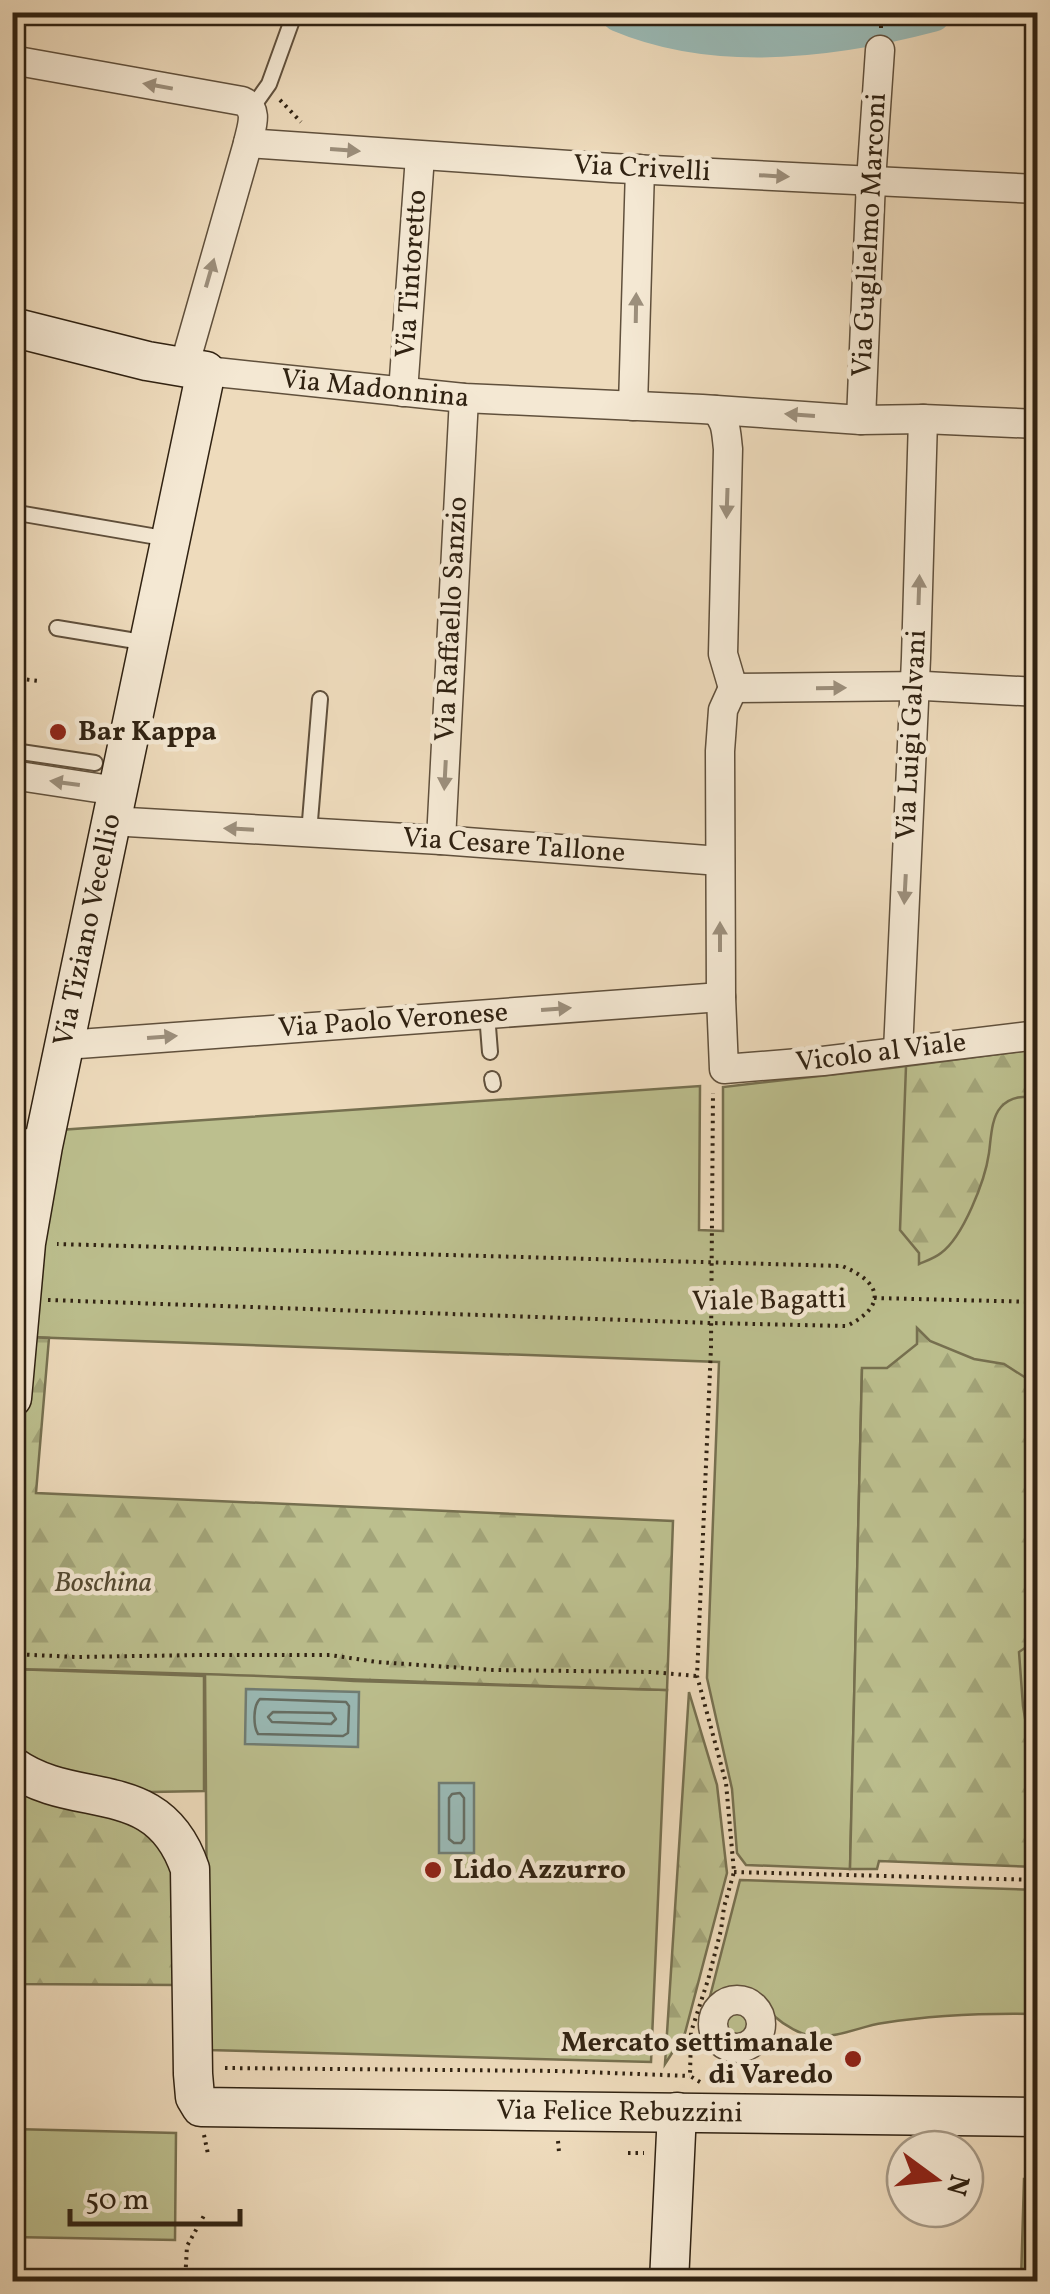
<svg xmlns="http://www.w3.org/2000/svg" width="1050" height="2294" viewBox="0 0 1050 2294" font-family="Vollkorn,serif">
	<defs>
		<pattern id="forest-firs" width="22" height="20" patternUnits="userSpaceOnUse" patternTransform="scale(2.5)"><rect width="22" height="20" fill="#bcbf8e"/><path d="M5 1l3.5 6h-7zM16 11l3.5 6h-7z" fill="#a2a479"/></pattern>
	</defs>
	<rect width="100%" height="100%" fill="#eedbbc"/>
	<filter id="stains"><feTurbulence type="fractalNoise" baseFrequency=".002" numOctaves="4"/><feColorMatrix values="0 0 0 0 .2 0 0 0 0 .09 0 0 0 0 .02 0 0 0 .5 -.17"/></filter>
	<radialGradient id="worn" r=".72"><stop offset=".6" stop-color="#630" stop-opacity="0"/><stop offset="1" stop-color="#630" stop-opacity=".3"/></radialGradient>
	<!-- green -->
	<g fill="#bcbf8e" stroke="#767050" stroke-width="2.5">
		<polygon points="1037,1049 1037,1867 862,1369 850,1869 746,1865 737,1853 732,1789 707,1678 719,1362 28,1337 59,1130 700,1086 699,1230 723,1231 723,1087 891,1068"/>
		<polygon points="13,1669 204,1676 204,1791 151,1792 30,1762 13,1746"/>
		<polygon points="205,1672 354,1681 667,1690 651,2062 208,2050"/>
		<path d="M740,1880l297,10v124c-51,-1 -103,1 -154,9 -22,3 -44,15 -68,13 -13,0 -31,-11 -41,-20 -5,-5 -7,-13 -12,-19 -19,-20 -47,-5 -53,18l-3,-3z"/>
		<circle cx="738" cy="2024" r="15"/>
		<polygon points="13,2129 176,2133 175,2240 13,2237"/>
		<polygon points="1024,2179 1037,2179 1037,2281 1021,2281"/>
	</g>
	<!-- forest -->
	<g fill="url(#forest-firs)" stroke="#767050" stroke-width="2.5">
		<path d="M1037,1049v48c-13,-1 -26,-1 -36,10 -10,11 -10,32 -12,46 -4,28 -26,84 -48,100 -6,5 -15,8 -22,11v-11l-19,-23 6,-164z"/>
		<path d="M917,1328l13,13 44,18 30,5 33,21 1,148c-8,10 -7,19 -1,29v82l-5,-1 -13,9 4,54 6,36 8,17v108l-158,-6 -2,8h-27l12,-501h25l30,-24z"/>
		<path d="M28,1337l21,1 -13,155 637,28 -6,169c-218,-6 -436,-17 -654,-21v-99z"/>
		<polygon points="689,1692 717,1785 727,1873 685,2033 665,2064"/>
		<polygon points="12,1780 126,1812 172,1854 177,1985 13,1984"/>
	</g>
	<!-- water -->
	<g fill="#9abab6" stroke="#707d74" stroke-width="2.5">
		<polygon points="246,1689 359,1692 358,1747 245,1744"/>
		<rect x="439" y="1783" width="35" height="70"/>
	</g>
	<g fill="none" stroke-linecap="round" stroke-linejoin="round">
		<!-- shore -->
		<g stroke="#656e64" stroke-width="2.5">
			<path d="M260,1699l86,3 3,4 -1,27 -5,3 -85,-2c-5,-8 -5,-29 2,-35z"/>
			<polygon points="273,1712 332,1713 336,1719 331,1724 272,1722 268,1717"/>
			<polygon points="460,1793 464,1798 464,1839 461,1843 454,1843 449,1839 449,1798 452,1794"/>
		</g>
		<!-- river -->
		<path stroke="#9abab6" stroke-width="40" d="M620,12c97,41 214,26 312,0"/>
		<!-- lane casing -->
		<g stroke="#60503c" stroke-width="18">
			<g id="lane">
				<polyline points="252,108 269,84 295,12"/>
				<polyline points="12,512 169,539"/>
				<polyline points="57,628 148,643"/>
				<polyline points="12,758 14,751 95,763"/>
				<polyline points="309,833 320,699"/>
				<polyline points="487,1014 490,1052"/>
				<polyline points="492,1079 493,1084"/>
			</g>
		</g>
		<!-- street casing -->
		<g stroke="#60503c" stroke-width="31">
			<g id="street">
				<path d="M12,60l230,41c18,8 9,27 6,42l-64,224"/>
				<polyline points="248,143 612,168 1038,189"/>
				<path id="s1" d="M206,371l258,27 238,11 159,11 62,-1 115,5"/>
				<polyline points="403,392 420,156"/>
				<polyline points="633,406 640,169"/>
				<path d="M715,410c12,11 11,23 13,39l-5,205 10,34"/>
				<polyline points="861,420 871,181 880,50"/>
				<polyline points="733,688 723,710 720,751 721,997 724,1069 823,1061 1038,1035"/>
				<polyline points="733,688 925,686 1038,692"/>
				<polyline points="12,775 117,791"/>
				<polyline points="110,821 441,840 720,861"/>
				<polyline points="441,840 464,398"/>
				<polyline points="65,1045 721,997"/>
				<polyline points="898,1051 916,658 923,419"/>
				<polyline points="12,1141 43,1146"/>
				<circle cx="737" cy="2024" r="24"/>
			</g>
		</g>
		<!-- secondary casing -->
		<g stroke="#302212" stroke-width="41">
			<g id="secondary">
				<polyline points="12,327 147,361 206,371 43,1146 26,1243 12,1398"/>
				<path id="s2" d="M12,1766c64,46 146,8 178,103l3,205 2,23 6,10 837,10"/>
				<polyline points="669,2282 677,2112"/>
			</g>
		</g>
		<!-- path -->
		<g stroke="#302212" stroke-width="4" stroke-dasharray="2.5 5" stroke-linecap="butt">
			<polyline points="881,28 881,12"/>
			<polyline points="280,100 301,122"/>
			<polyline points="12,678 40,681"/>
			<polyline points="874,1298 1038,1302"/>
			<path d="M48,1300l663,23 136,3c41,-21 34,-44 -5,-60l-785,-22"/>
			<polyline points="12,1654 77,1657 202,1655 330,1655 377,1662 493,1670 651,1672 697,1676"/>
			<polyline points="734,1872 1038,1880"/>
			<polyline points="225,2068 559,2071 690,2076"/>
			<polyline points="700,2082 690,2076 691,2032 708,1980 721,1930 724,1907 734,1872 726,1783 697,1676 711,1347 713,1093"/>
			<polyline points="204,2135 208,2154"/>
			<polyline points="558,2141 559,2152"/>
			<polyline points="628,2153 644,2153"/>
			<polyline points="185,2282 187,2246 206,2212"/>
		</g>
		<!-- lane -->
		<use href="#lane" stroke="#f4e8d3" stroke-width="14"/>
		<!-- street -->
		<use href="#street" stroke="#f4e8d3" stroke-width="28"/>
		<!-- secondary -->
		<use href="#secondary" stroke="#f4e8d3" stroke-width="38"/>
	</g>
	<!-- one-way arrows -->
	<defs><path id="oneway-solid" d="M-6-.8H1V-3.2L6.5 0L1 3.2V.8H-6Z" transform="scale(2.5)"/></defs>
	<g fill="#9c8f7c">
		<use href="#oneway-solid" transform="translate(158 86) rotate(-170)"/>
		<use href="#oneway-solid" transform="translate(345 150) rotate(4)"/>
		<use href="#oneway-solid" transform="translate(774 176) rotate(3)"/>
		<use href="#oneway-solid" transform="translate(210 273) rotate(-74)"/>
		<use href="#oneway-solid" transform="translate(636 308) rotate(-89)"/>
		<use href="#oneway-solid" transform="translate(800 415) rotate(-176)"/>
		<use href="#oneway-solid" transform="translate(727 503) rotate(92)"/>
		<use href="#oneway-solid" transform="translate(919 590) rotate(-88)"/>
		<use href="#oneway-solid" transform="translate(831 688) rotate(-1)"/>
		<use href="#oneway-solid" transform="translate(445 775) rotate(93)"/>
		<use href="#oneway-solid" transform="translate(65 783) rotate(-172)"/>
		<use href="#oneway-solid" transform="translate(239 829) rotate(-177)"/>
		<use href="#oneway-solid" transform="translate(905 889) rotate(93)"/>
		<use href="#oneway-solid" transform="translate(720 937) rotate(-90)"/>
		<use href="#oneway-solid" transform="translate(556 1009) rotate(-4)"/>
		<use href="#oneway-solid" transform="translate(162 1037) rotate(-4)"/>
	</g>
	<!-- markers -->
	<g fill="#8f2418" stroke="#f4e8d3" stroke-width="4">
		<circle cx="58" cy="732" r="10"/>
		<circle cx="433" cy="1870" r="10"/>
		<circle cx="853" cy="2059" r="10"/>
	</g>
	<g text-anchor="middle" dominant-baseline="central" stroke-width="9" stroke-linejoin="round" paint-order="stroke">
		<!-- street labels -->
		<g font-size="28" fill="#302212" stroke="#f4e8d3">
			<text transform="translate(642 169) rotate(3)">Via Crivelli</text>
			<text transform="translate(870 235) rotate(-87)">Via Guglielmo Marconi</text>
			<text transform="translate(412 274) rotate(-86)">Via Tintoretto</text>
			<text stroke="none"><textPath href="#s1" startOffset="170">Via Madonnina</textPath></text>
			<text transform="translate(452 619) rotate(-87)">Via Raffaello Sanzio</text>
			<text transform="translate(912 735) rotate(-87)">Via Luigi Galvani</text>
			<text transform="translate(514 846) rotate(4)">Via Cesare Tallone</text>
			<text transform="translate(88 930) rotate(-78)">Via Tiziano Vecellio</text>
			<text transform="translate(393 1021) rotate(-4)">Via Paolo Veronese</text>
			<text transform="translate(881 1053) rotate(-7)">Vicolo al Viale</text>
			<text transform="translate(769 1301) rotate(-1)">Viale Bagatti</text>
			<text stroke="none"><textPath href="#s2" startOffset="875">Via Felice Rebuzzini</textPath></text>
		</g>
		<!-- poi labels -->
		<g font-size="28" font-weight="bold" fill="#302212" stroke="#f4e8d3" text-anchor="start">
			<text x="78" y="732">Bar Kappa</text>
			<text x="453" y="1870">Lido Azzurro</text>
			<text x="833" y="2043" text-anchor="end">Mercato settimanale<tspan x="833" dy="32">di Varedo</tspan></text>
		</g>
		<!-- park labels -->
		<g font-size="28" font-style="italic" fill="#534931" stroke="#f4e8d3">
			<text x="103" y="1583">Boschina</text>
		</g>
	</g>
	<!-- margin -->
	<rect width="1050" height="2294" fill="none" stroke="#eedbbc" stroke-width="50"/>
	<rect x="15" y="15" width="1020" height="2264" fill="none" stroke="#302212" stroke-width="5"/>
	<rect x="25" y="25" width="1000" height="2244" fill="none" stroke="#302212" stroke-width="2.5"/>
	<!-- north arrow -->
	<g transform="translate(935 2179) rotate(105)"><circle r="48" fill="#f4e8d3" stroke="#a69986" stroke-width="2.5"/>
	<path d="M0-8L18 38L0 25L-18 38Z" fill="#8f2418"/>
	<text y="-15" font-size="28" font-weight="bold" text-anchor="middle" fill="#302212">N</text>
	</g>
	<!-- scale -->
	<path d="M70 2209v15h170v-15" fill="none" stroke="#302212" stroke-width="5"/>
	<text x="85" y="2209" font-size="30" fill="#302212" stroke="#f4e8d3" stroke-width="8" paint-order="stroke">50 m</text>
	<rect width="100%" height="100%" filter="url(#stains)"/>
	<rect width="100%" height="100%" fill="url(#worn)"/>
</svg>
